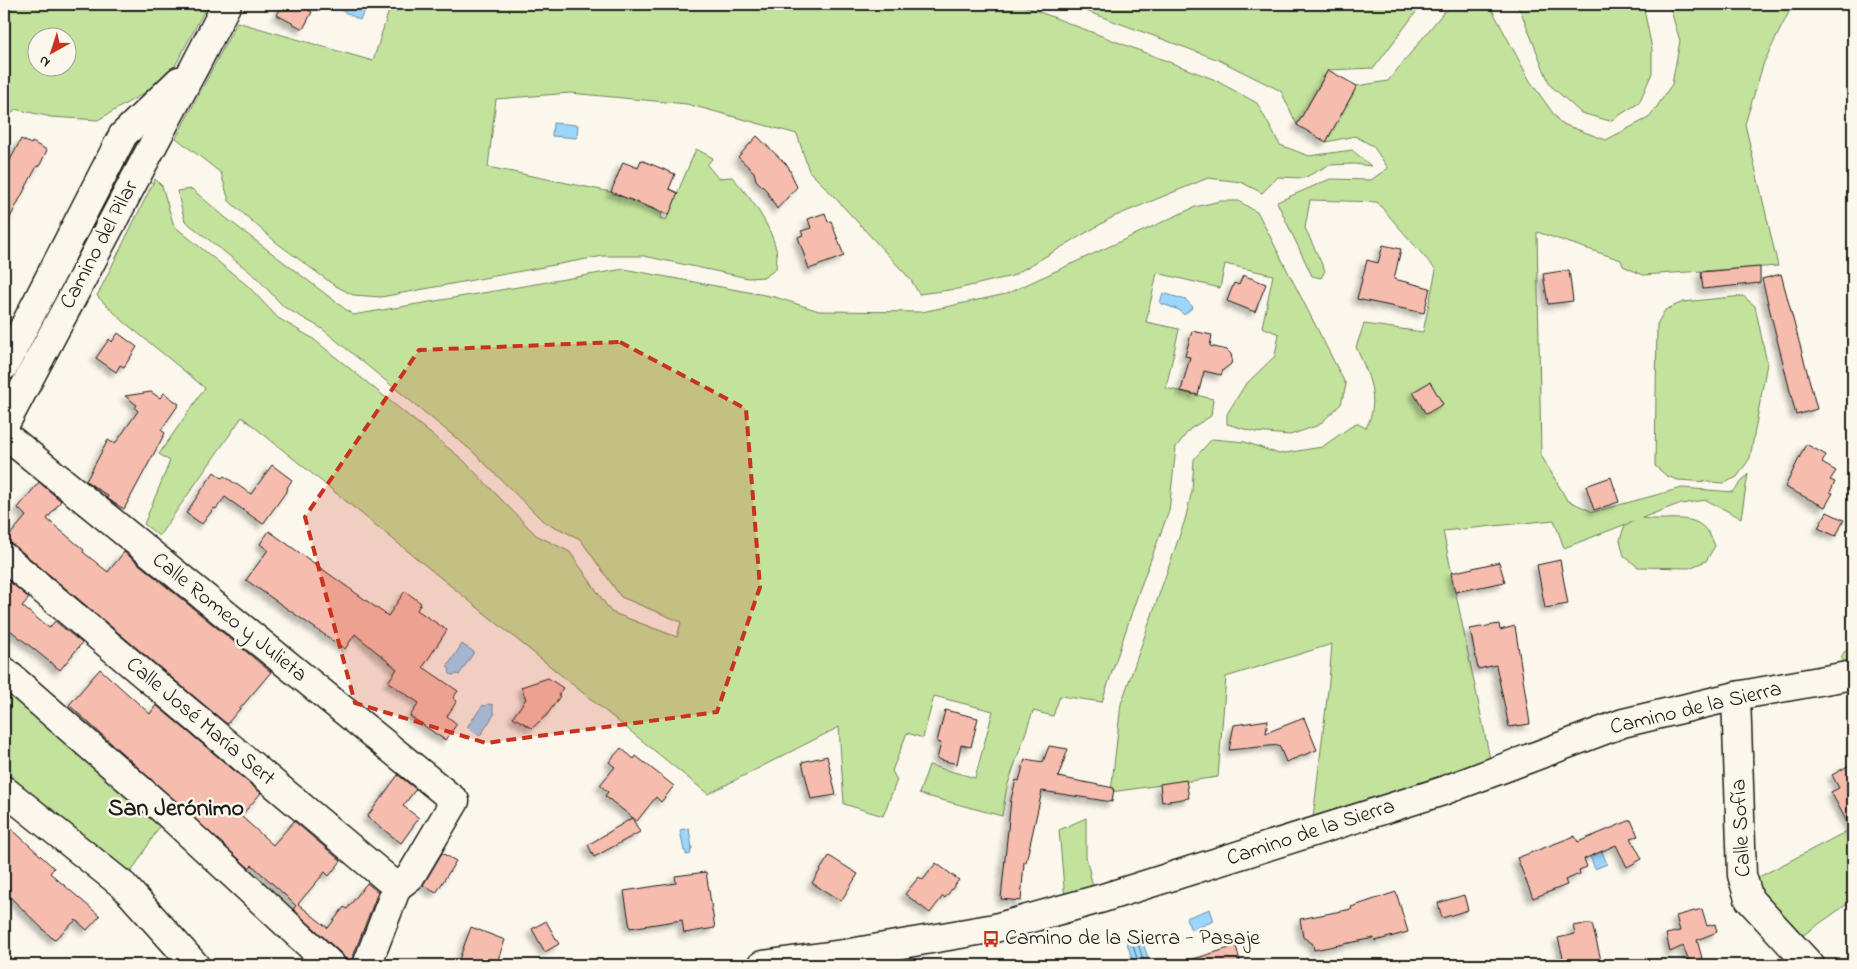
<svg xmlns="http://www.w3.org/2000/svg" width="1857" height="969" viewBox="0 0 1857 969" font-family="'Indie Flower',sans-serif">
	<defs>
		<filter id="shadow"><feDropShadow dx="-4.5" dy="4.5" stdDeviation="2.5" flood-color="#0004"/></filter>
	</defs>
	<rect width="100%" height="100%" fill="#fbf7ec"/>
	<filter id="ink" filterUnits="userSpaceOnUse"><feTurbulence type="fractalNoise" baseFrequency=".02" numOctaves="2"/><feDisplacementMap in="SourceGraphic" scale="10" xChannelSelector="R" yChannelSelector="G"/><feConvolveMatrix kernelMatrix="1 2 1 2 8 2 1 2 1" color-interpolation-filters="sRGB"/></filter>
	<g filter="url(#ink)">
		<!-- green -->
		<g fill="#c3e39c" stroke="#70805c" fill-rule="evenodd">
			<path d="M4,4h204l-40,75 -70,41 -47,-3 -36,-8 -11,15zM38,38h30v30h-30z"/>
			<path d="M391,4h628l194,75 44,24 23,42 29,11 43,-6 19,16 -17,-2 -25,1 -25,13 -26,-1 -16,16 -21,-11 -33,-4 -95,39 -101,59 -55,13 -38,5 -8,-14 -86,-93 -16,-16 -12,-37 -110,-30 -117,-11 -74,6 -8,68 123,25 51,21 -2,5 6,2 30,-71 17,9 -6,7 11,13 14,-1c18,19 41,51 45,77 0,5 -1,11 -1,15l-11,8 -17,1 -104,-22h-41l-222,41 -28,-2 -19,-10 -57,-42 -48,-42 -8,-28 -45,-35 61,-116 136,39z"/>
			<polygon points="1067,4 1422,4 1374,68 1328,70 1297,125 1281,91 1219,60"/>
			<path d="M1457,4h32l41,77 30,42 46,17 44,-23 22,-33 8,-43 -11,-37h124l-29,58 -19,62 33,142 -135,9 -20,-9 -2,-6 -84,-28 4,223 26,45 26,12 89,-24 51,4 15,-18 -7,44 -35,-18 -30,5 -34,13c31,5 59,-11 73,28l-9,15 -17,7 -51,-1 -14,-11 -4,-16 4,-13 10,-6 -70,27 -10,-28 -111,11 47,228 -177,59 16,-137 3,-37 -106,33 -8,100 -107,15 10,-88 64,-184 7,-29 2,-32 18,-20 33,3 34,12 43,-7 34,-24 10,5c15,-29 2,-54 -10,-81l8,-23 59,8 13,-62 -59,-68 -67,-2 -5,28 20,43 -4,7 -9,-2 -35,-74 53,-23 41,1 17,-12 -15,-22 -18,-10 -29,6 31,-56 31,-5 55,-68z"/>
			<polygon points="1516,4 1643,4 1652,49 1652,73 1639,103 1610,121 1581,113 1550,85 1521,12"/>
			<polygon points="133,143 138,146 29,355 24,352"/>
			<polygon points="155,179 162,186 174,226 248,286 278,318 312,338 462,459 536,535 570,552 611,612 677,637 681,622 621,597 580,539 543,521 472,451 321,328 284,307 255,276 185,221 177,191 192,189 226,218 353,315 624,269 775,297 819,311 922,312 1006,294 1195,207 1220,201 1239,201 1258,213 1346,385 1341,404 1319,425 1290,435 1255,432 1227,424 1227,414 1245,385 1275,356 1279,334 1262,327 1273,275 1225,264 1220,288 1157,273 1146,322 1179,329 1166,388 1213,399 1211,416 1190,429 1176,447 1169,511 1139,591 1102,702 1060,696 1053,716 1033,711 1007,787 1002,816 919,794 929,765 975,778 993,711 934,696 923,738 907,733 892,771 897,780 883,816 844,804 839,727 708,794 242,417 159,536 144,524 170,461 159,454 205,388 123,321 97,296"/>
			<polygon points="1743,296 1755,306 1767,363 1750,458 1737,477 1724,483 1678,480 1667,476 1655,466 1657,324 1665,310 1683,302"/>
			<polygon points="1853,648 1853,663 1848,664 1841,658 1844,652"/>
			<polygon points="4,678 164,819 127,879 4,780"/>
			<polygon points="1086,818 1086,856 1094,892 1065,899 1059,830"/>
			<polygon points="1853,828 1853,900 1799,938 1768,905 1757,878"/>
		</g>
		<!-- water -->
		<g fill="#9dd6fd" stroke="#698ca3">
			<polygon points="336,4 362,4 367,7 360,20 335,7"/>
			<polygon points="553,123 578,125 577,138 552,136"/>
			<polygon points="1163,293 1186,300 1193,307 1184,315 1179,310 1160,303"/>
			<polygon points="462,644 474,652 459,675 457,674 451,675 449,672 450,669 447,667"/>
			<polygon points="489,704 493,705 493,711 495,713 480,736 467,727 483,705 485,706"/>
			<polygon points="689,828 692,849 690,850 691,854 686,855 686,851 684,851 680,830"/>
			<polygon points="1597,839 1607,864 1595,869 1585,843"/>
			<polygon points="1210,909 1214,921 1191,930 1186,918"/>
			<polygon points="1140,935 1150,963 1134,965 1126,940"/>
		</g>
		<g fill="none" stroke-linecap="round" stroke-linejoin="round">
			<!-- shore -->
			<polyline stroke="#506676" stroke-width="1" points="1139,965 1133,945 1135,942 1138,944 1145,965"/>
		</g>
		<!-- building -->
		<g fill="#f6bdae" stroke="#1c1c1c" filter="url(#shadow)">
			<polygon points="283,4 312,4 308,10 312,12 303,29 277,15"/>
			<polygon points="1328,70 1357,86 1326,142 1297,125"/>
			<polygon points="757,136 788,166 797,187 777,209 766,190 756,180 754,172 738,157"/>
			<polygon points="21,139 31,144 32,142 47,150 39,167 37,166 4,229 4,172"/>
			<polygon points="641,160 675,174 669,189 678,193 669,215 611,192 623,162 638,168"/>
			<polygon points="825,213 828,222 831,221 844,256 809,269 798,237 803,235 801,231 811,228 808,219"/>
			<polygon points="1383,245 1401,249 1394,279 1430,288 1424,313 1357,299 1367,260 1378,263"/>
			<polygon points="1760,267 1760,283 1703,289 1701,272"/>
			<polygon points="1569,270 1573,301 1548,304 1543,274"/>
			<polygon points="1781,274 1817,409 1796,415 1762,279"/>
			<polygon points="1243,275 1266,284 1255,312 1227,301 1234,283 1239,285"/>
			<polygon points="1192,331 1212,335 1210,346 1227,350 1231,354 1232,359 1231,364 1223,370 1221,375 1204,371 1198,395 1181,391 1190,357 1185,356"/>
			<polygon points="118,333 137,347 124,367 120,365 116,372 96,358 109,339 112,342"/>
			<polygon points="1430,382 1443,404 1426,414 1413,392"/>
			<polygon points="151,392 160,398 164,393 179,404 161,430 165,433 124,509 114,503 107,498 108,496 86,481 108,440 115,444 138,411 135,408 137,405 125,396"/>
			<polygon points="1806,444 1826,455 1822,463 1836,471 1830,480 1835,482 1830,492 1833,493 1825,507 1785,487"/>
			<polygon points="272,465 292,480 287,488 288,489 263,524 225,497 216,509 214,508 202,524 186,513 214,472 222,478 224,476 251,494"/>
			<polygon points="1611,477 1619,502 1594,510 1586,486"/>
			<polygon points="39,482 61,501 47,519 84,550 83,552 108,572 124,552 271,672 227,724 14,545 4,542 26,516 18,508"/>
			<polygon points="1827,512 1844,520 1836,536 1818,528"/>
			<polygon points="269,531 388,616 405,591 421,603 417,610 447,630 423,667 458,691 453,698 457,701 447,716 457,724 445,740 410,716 419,703 388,682 397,669 355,634 345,649 246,580 268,550 260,544"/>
			<polygon points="1560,560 1568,604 1545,608 1537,565"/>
			<polygon points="1499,562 1505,582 1455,592 1451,573"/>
			<polygon points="4,577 29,598 22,606 49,628 55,621 82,643 60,670 5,626 4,628"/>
			<polygon points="1499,624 1500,630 1515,626 1530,724 1509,727 1496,665 1478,669 1470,629"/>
			<polygon points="100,669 150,714 156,705 261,793 241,816 273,845 294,821 341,861 329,876 325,872 298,904 328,928 344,907 347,909 367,883 378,892 352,959 352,965 346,965 346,960 342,954 293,909 296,906 285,895 252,865 249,868 69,705"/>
			<polygon points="548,678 563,688 558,695 560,696 547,715 532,728 513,717 526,699 521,687"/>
			<polygon points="945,710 978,718 971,747 961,745 957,764 937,759 941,743 937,742"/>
			<polygon points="1304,718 1317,750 1286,762 1279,745 1229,750 1234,725 1268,720 1266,733"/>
			<polygon points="1049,746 1068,749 1058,777 1114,788 1112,802 1042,791 1026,862 1024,862 1021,901 1001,899 1011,799 1016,780 1019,781 1025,759 1043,762"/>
			<polygon points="621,748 634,759 636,756 674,786 661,802 656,797 637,821 605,796 608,792 600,785 615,767 609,762"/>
			<polygon points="827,756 836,795 811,799 802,762"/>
			<polygon points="1853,763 1853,833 1831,792 1839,788 1832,775"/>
			<polygon points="398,775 416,789 403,806 419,818 401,843 367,817"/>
			<polygon points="1186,780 1189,798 1162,802 1160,784"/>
			<polygon points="632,818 640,832 594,857 588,845"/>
			<polygon points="1631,820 1638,836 1631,838 1642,859 1627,867 1616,845 1584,859 1587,867 1579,870 1580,874 1565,880 1567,885 1533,898 1517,858 1575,836 1578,842"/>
			<polygon points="4,822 54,868 50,873 100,916 87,930 76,920 54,940 4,891"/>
			<polygon points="442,853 456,861 436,893 423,885"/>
			<polygon points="829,856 858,874 841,901 812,883"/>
			<polygon points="936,863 959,880 945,898 943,896 930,913 905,894 919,877 923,880"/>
			<polygon points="706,872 715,928 684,933 682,920 630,928 624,891 676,883 675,876"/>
			<polygon points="1396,892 1408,932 1375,941 1374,938 1314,950 1313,944 1303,937 1300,919 1352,909 1351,907"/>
			<polygon points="1464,895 1468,910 1442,918 1438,903"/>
			<polygon points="1702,909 1707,926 1715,924 1717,932 1697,940 1704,965 1691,965 1683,946 1670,952 1666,934 1680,931 1676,916"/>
			<polygon points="546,921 559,944 545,952 532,929"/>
			<polygon points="1585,924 1592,924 1601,960 1581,965 1565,965 1558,938 1575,934 1573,926"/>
			<polygon points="471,927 505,940 496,965 457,965"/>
			<polygon points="1236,946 1241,965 1188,965 1187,961"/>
		</g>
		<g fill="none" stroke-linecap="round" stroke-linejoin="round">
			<!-- minor casing -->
			<g stroke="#1c1c1c" stroke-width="31">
				<g id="minor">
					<polyline points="4,434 455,801 410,877 397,887 367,965"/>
					<polyline points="4,557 397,887"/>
					<polyline points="4,671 168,814 331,965"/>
					<polyline points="1736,696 1742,875 1749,899 1810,965"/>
					<polyline points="4,790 124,886 195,965"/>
					<polyline points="762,965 850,953 995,928 1103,898 1440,792 1623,723 1736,696 1853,675"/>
				</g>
			</g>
			<!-- major casing -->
			<g stroke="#1c1c1c" stroke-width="31">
				<g id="major">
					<polyline points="4,366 123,135 179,81"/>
					<polyline points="4,426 196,64 227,4"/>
				</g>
			</g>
			<!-- minor -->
			<use href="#minor" stroke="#fbf7ec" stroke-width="28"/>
			<!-- major -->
			<use href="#major" stroke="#fbf7ec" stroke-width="28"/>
		</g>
	</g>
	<!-- marked area -->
	<path fill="#c8321e" fill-opacity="0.2" stroke="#c8321e" stroke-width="4" stroke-dasharray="10 6" stroke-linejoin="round" d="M620,342l126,67 14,178 -43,125 -231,31 -131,-40 -50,-186 114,-167z"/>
	<!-- icons -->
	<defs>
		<g id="bus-bare" transform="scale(1.35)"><path d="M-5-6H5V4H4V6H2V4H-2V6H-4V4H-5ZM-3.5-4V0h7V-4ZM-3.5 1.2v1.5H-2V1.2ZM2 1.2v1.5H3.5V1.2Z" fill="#c8321e" stroke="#fbf7ec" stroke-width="2.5" paint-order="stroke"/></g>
	</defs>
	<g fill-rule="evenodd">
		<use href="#bus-bare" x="991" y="939"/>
	</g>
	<g text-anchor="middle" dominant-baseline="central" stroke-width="5" stroke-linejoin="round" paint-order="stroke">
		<!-- street labels -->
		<g font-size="22" fill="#1c1c1c" stroke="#fbf7ec">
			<text transform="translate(100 245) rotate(-62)">Camino del Pilar</text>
			<text transform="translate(229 618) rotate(39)">Calle Romeo y Julieta</text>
			<text transform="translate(1696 709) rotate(-13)">Camino de la Sierra</text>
			<text transform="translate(200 722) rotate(40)">Calle José María Sert</text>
			<text transform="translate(1742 828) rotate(-93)">Calle Sofía</text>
			<text transform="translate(1311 833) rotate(-18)">Camino de la Sierra</text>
		</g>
		<!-- poi labels -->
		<g font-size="22" fill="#1c1c1c" stroke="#fbf7ec" text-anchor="start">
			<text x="1005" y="939">Camino de la Sierra - Pasaje</text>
		</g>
		<!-- neighbourhood labels -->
		<g font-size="24" font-weight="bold" fill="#1c1c1c" stroke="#fbf7ec">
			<text x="176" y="809">San Jerónimo</text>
		</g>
	</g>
	<!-- margin -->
	<rect width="1857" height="969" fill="none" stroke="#fbf7ec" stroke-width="20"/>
	<rect x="10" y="10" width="1837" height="949" fill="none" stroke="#1c1c1c" stroke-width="2" filter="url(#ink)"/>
	<!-- north arrow -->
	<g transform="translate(52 52) rotate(219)"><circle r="24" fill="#fbf7ec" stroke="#a29f99"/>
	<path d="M0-4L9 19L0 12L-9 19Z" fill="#c8321e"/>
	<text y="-8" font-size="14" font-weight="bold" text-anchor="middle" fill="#1c1c1c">N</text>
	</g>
</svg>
